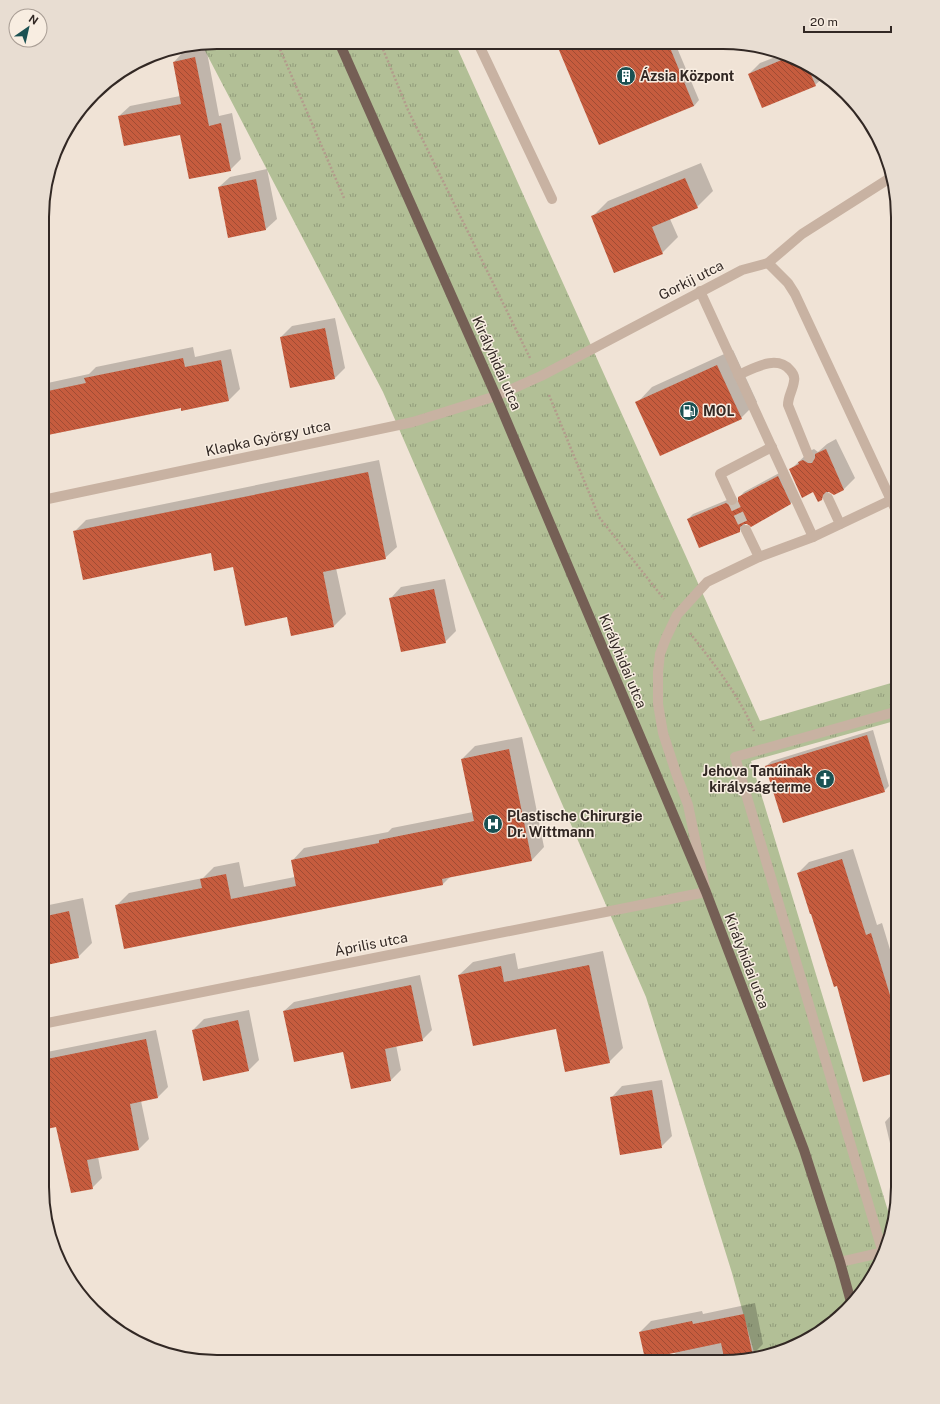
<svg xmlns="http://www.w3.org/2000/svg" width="940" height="1404" viewBox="0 0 940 1404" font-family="'Public Sans',sans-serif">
	<defs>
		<pattern id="grass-tufts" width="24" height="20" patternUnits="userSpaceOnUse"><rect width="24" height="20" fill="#b2bf96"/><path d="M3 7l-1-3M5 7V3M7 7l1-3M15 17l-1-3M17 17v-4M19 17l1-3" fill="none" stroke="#919b7a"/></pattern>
		<pattern id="building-back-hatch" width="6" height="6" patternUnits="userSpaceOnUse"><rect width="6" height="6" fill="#c65c3e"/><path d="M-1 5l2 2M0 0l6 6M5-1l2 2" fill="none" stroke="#a14c34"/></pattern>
	</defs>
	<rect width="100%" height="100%" fill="#f0e3d6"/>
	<!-- grass -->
	<polygon fill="url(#grass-tufts)" points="217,42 455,43 760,721 898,681 898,720 751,761 892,1224 889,1243 868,1284 830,1326 790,1349 755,1356 732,1273 646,997 383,392 202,45"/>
	<!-- shadow -->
	<g fill="#0003">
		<polygon points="562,43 675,43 699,100 694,106"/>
		<polygon points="206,47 219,116 232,113 241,159 230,170 181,134 119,116 130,106 180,96 174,62 184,51"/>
		<polygon points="783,54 790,55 825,76 815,85 749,74 760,63"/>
		<polygon points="98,91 98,94 83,108"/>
		<polygon points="701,163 713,191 697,207 670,219 678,237 662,253 592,217 608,201"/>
		<polygon points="267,169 277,219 266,229 229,237 219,187 230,177"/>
		<polygon points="335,318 345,368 335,378 281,337 292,326"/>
		<polygon points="193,347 195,357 231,349 240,389 229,400 182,410 182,407 43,435 43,384 89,374 96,367"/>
		<polygon points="733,350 757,402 741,418 637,403 652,387"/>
		<polygon points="836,439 855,478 844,489 834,494 830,491 821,499 790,470 810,451 814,449 818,452 827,444"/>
		<polygon points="379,460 397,547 385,558 336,568 346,614 334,626 292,635 288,616 234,566 212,552 74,532 86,520"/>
		<polygon points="783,471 796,498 790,504 745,523 745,526 739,531 688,519 693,514 732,498 734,501 739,501 739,498 744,492"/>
		<polygon points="445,579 456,631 445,642 391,598 401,587"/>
		<polygon points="873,730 889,786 884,791 766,766 772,761"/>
		<polygon points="522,737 544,847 532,860 451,876 443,884 125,948 116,906 129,893 203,878 214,867 239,862 244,887 295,877 292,861 304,848 388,832 392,828 473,812 462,759 475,746"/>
		<polygon points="853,849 877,925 882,923 898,976 898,1071 838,985 798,873 809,862"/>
		<polygon points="42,870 49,905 83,898 92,943 78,957 42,964"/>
		<polygon points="603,951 623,1048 609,1062 556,1027 459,975 473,962 515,953 518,969"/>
		<polygon points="420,975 432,1030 422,1040 396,1045 401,1070 391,1080 284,1011 294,1002"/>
		<polygon points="249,1010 259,1060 248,1071 193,1030 204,1019"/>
		<polygon points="156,1030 168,1087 158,1097 141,1101 149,1139 139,1149 98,1157 102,1178 92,1188 57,1126 42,1129 42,1053"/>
		<polygon points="662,1080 672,1136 661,1147 612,1097 622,1086"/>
		<polygon points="895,1111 898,1111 898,1177 885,1122"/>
		<polygon points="755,1303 763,1344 752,1355 740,1359 723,1362 677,1362 675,1352 640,1332 651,1321 702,1311 703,1314"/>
		<polygon points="97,1312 101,1312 102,1317"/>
	</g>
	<!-- building -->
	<g fill="url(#building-back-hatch)">
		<polygon points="556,43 668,43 694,106 599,145"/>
		<polygon points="791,56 807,66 816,86 762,108 748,74"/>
		<polygon points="195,57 209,126 221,123 231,171 189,179 180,135 124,146 118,116 181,104 173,62"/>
		<polygon points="685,178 698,208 652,227 663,254 614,273 591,216"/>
		<polygon points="256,179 266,230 228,238 218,187"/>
		<polygon points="325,328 335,379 290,388 280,337"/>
		<polygon points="183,358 185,367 221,360 229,401 181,411 181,408 43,436 43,392 86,383 84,378"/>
		<polygon points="717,365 742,419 660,456 635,402"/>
		<polygon points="826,449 844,490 834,495 829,492 826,492 823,495 822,500 818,502 813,492 802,498 789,469 799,464 798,462 803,460 808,463 812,463 815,458 815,454"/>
		<polygon points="368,472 386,559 323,572 334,627 291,636 287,617 245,626 233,567 214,571 211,553 83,580 73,531"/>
		<polygon points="778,476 791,504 751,527 747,524 744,524 740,527 740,532 699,548 687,519 726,503 731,506 735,506 738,501 738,497"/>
		<polygon points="434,589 446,643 401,652 389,598"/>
		<polygon points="867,735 885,792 783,823 765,766"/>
		<polygon points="509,749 532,861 442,879 443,885 124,949 115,905 202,888 200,879 226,874 231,899 296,886 291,860 379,843 379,840 474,821 461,759"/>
		<polygon points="842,859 866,935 871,933 893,1005 898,1004 898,1072 863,1082 837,986 834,987 811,914 810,914 797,873"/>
		<polygon points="69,911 79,958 42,966 42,917"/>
		<polygon points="589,965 610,1063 565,1072 556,1029 473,1046 458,975 501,966 504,982"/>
		<polygon points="411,985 423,1041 385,1049 391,1081 351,1089 343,1052 294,1062 283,1011"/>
		<polygon points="238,1020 249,1071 203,1081 192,1030"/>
		<polygon points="146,1039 158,1098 130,1104 139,1150 87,1160 93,1189 71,1193 56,1127 42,1130 42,1060"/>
		<polygon points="652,1090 662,1148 620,1155 610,1097"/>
		<polygon points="744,1314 753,1356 725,1362 721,1343 645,1359 639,1332 692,1321 693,1324"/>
	</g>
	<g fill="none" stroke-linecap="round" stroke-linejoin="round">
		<!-- minor-tunnel -->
		<polyline stroke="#cabeb2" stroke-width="10" stroke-dasharray="10 5" stroke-linecap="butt" points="732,500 746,530"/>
		<!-- path -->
		<g stroke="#b39c8c" stroke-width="2.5" stroke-dasharray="2 2" stroke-linecap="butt">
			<polyline points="277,42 344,198"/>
			<polyline points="380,42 408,110 530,358"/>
			<polyline points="549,395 599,517 664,599"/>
			<path d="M690,633c24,31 49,62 64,98"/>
		</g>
		<!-- minor -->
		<g stroke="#c8b2a2" stroke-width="10">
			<polyline points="478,43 552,199"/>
			<polyline points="768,263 788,283 795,294 898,515"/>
			<polyline points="700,291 813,537"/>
			<path d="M738,375c15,-6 38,-21 52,-5 3,3 5,7 4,11 -1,9 -6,15 -6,24l21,52"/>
			<polyline points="828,498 840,524"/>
			<polyline points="43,500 413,422 496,396 541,376 742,270 768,263 802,234 890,178"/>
			<polyline points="732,500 720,474 772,447"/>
			<polyline points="746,530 759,557"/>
			<polyline points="42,1024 706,892 688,805 677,776 663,733 658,704 658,672 660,654 666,638 677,615 707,582 759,557 813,537 891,500"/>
			<polyline points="883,1253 735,757 898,711"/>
			<polyline points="840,1262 884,1252"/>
		</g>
		<!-- major -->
		<polyline stroke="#755f55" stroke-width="10" points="339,42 496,396 706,892 804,1150 840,1262 851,1302"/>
	</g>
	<!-- icons -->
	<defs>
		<g id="building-disc" transform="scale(1)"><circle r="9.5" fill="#1b5153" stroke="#f8ede1"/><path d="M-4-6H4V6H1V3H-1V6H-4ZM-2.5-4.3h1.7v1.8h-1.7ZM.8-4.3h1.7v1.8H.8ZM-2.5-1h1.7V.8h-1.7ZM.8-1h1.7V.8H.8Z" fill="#fff"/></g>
		<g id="fuel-disc" transform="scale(1)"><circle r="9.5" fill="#1b5153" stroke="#f8ede1"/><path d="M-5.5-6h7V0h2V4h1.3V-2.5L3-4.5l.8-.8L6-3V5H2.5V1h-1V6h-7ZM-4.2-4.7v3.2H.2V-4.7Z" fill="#fff"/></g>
		<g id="church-disc" transform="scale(1)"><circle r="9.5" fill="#1b5153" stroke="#f8ede1"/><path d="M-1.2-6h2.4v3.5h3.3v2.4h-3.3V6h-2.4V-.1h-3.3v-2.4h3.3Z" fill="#fff"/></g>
		<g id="hospital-disc" transform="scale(1)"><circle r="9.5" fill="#1b5153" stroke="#f8ede1"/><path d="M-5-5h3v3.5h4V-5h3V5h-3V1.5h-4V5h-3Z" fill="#fff"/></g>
	</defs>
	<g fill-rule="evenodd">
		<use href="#building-disc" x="626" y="76"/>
		<use href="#fuel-disc" x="689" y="411"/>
		<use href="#church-disc" x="825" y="779"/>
		<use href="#hospital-disc" x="493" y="824"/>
	</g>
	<g text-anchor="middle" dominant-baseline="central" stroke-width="3" stroke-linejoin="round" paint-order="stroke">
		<!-- poi labels -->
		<g font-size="14" font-weight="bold" fill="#322824" stroke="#f8ede1" text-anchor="start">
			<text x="640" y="76">Ázsia Központ</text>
			<text x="703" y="411">MOL</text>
			<text x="811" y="771" text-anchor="end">Jehova Tanúinak<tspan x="811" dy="16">királyságterme</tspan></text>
			<text x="507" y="816">Plastische Chirurgie<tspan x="507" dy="16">Dr. Wittmann</tspan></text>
		</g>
		<!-- street labels -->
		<g font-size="14" fill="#322824" stroke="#f8ede1">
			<text transform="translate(691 280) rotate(-27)">Gorkij utca</text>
			<text transform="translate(497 363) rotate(66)">Királyhidai utca</text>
			<text transform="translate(268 438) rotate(-12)">Klapka György utca</text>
			<text transform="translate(623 661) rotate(67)">Királyhidai utca</text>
			<text transform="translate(371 944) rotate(-11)">Április utca</text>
			<text transform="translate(747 961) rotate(69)">Királyhidai utca</text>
		</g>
	</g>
	<!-- crop -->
	<path d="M0 0H940V1404H0ZM217 49H723A168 168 0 0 1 891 217V1187A168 168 0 0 1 723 1355H217A168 168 0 0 1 49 1187V217A168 168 0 0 1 217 49Z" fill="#e8ddd2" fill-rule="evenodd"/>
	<path fill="none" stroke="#322824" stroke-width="2" d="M217 49H723A168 168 0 0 1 891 217V1187A168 168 0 0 1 723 1355H217A168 168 0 0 1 49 1187V217A168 168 0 0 1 217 49Z"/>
	<!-- north arrow -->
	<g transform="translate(28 28) rotate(34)"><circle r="19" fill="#f8ede1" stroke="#a99e95"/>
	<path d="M0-3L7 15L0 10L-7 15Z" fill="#1b5153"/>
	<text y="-6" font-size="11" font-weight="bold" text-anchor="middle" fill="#322824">N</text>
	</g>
	<!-- scale -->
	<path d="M804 26v6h87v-6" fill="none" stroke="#322824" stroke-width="2"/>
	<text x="810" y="26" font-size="12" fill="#322824" stroke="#f8ede1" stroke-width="3" paint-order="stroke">20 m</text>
</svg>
